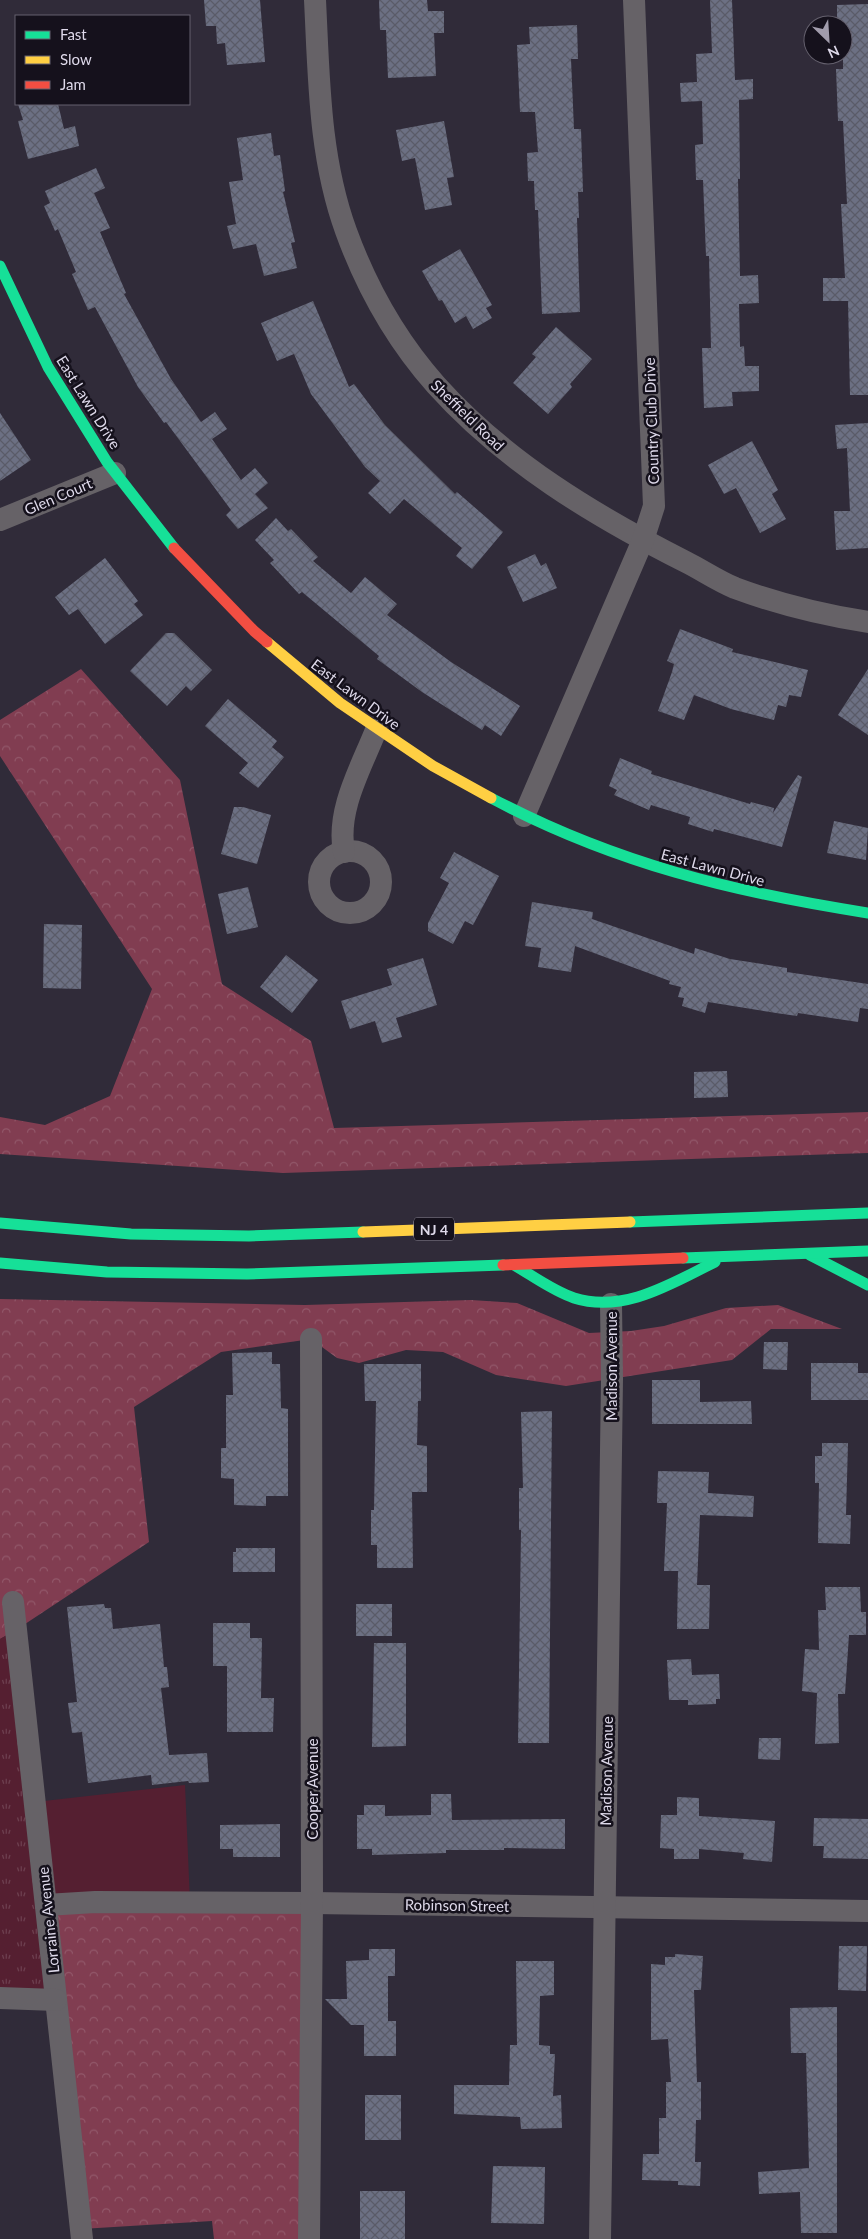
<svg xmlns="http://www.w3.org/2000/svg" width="868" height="2239" viewBox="0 0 868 2239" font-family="Lato,sans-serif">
	<defs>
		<pattern id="forest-crowns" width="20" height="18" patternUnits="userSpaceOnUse" patternTransform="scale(1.25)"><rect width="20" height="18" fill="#813d51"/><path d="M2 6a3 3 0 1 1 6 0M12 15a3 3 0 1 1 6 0" fill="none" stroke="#92586a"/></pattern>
		<pattern id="park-tufts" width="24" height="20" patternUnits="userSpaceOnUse" patternTransform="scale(1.25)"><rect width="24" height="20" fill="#551f31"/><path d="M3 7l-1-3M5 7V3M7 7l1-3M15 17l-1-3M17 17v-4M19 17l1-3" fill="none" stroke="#6d3f4f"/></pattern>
		<pattern id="building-cross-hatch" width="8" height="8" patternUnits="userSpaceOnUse" patternTransform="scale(1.25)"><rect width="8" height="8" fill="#6c7083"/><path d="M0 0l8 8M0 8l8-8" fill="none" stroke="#5a5b68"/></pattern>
	</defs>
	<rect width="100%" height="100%" fill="#302b39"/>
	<!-- grass -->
	<polygon fill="#551f31" points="185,1785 190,1902 46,1905 35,1802"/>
	<!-- forest -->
	<g fill="url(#forest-crowns)">
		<polygon points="81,669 180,780 222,984 311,1041 334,1128 868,1112 868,1153 283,1173 0,1154 0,1117 45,1125 110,1096 152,989 0,756 0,720"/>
		<polygon points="0,1299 305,1305 471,1300 517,1303 589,1333 631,1331 664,1326 726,1308 778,1305 842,1329 771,1329 732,1360 566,1386 496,1375 443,1352 406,1350 359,1363 337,1358 311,1339 221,1352 134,1407 149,1542 16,1630 0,1639"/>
		<polygon points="312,1903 309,2239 214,2239 212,2221 81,2229 46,1905"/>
	</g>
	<!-- park -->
	<polygon fill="url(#park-tufts)" points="16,1630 56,2000 0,1998 0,1639"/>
	<!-- building -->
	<g fill="url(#building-cross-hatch)">
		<polygon points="204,0 260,0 265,62 227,65 225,43 217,44 216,26 206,26"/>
		<polygon points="379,0 427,0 428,11 444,11 444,33 434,33 436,76 388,78 386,30 380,30"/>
		<polygon points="710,0 732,0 735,80 753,79 753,99 739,100 740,179 738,179 740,276 758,275 759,303 739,304 740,347 744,346 745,366 759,366 759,391 732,392 733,406 704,408 702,348 711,348 709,256 706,256 703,180 696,180 695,145 703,144 702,101 681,102 680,83 697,82 696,54 712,53"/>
		<polygon points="868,4 868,395 850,395 848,301 823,301 823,278 845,278 841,204 847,204 843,121 838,121 836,69 843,69 843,25 837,25 837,5"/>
		<polygon points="577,25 578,59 571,59 574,129 581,129 583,192 578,192 579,218 577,218 580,312 542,314 538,210 535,210 534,181 528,181 527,153 538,152 535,112 520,112 517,45 530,44 529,27"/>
		<polygon points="18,104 58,104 64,129 75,126 79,146 28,159 18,121 23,120"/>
		<polygon points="444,121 454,177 447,178 452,205 425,210 415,158 402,161 396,130"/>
		<polygon points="271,133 274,156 280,155 285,191 283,192 295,242 291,243 297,268 264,276 256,244 233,249 227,226 236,224 229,182 243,180 237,138"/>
		<polygon points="96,168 105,188 94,193 110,228 100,232 126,293 124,294 171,379 201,422 215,412 227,429 212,439 241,480 255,468 268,483 255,494 268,508 238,529 226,515 231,510 166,422 164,423 138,387 95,307 88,310 72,274 76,272 58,229 55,231 44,206 50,203 45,191"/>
		<polygon points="460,249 492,305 486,308 492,318 473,329 466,316 455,323 442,300 439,301 422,271"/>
		<polygon points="313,301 349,387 354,384 385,425 455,494 457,492 503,532 472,569 456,556 462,548 404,499 390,514 368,493 380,481 365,467 311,394 294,354 277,361 261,323"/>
		<polygon points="556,327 592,359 570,384 572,387 548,414 513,383 536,357 532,354"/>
		<polygon points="0,413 31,460 0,481"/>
		<polygon points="868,423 868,548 836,550 834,511 850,511 847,448 837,449 835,425"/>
		<polygon points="752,441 778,490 772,494 786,519 760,533 736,488 724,494 708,465"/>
		<polygon points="276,518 288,531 291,529 318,557 313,561 351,593 365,577 397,604 387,615 451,662 520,706 501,736 485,725 482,730 422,692 377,659 379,656 302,592 299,594 270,563 274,560 255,540"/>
		<polygon points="535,554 541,566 546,563 557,588 523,602 507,567"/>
		<polygon points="105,558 138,601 134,604 143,615 105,644 78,609 69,615 55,597"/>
		<polygon points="680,629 733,649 732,652 808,670 801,697 789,695 786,707 778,705 774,720 731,709 694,695 684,720 658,711 672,672 674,664 667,661"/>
		<polygon points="166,633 174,633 212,670 191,691 186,686 167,706 130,671"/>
		<polygon points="868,669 868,735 838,715"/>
		<polygon points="228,699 277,741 272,747 284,757 258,788 239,773 248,763 205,726"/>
		<polygon points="620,758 652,771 651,774 750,804 751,802 774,808 773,813 798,775 802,777 782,847 714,829 713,832 688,824 690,817 651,805 649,810 614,795 617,790 609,786"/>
		<polygon points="234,807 243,807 271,815 257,864 221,854"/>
		<polygon points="834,821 868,828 866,860 827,853"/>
		<polygon points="454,852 499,876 473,925 465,921 453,944 428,931 428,923 449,883 440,878"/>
		<polygon points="248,887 258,927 227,934 218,894"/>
		<polygon points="532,902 593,912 592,919 694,954 695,948 730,959 787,968 787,972 868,984 868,1009 860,1008 858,1022 798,1013 797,1016 776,1013 708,1002 705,1013 682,1006 684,998 678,997 681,987 669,984 670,981 575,946 571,972 538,967 541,948 525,946"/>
		<polygon points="44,924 82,925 81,989 43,988"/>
		<polygon points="286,955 318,980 292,1013 260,987"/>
		<polygon points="423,958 437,1005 396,1018 402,1037 382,1043 375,1021 350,1029 341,1001 392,985 387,969"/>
		<polygon points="727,1071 728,1097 694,1098 694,1072"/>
		<polygon points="764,1342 788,1342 787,1370 763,1369"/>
		<polygon points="272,1352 272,1364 280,1364 281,1408 288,1409 288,1496 266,1496 266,1506 234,1505 234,1479 221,1478 221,1448 226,1448 226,1395 233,1395 232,1353"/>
		<polygon points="811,1363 858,1363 858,1373 868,1373 868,1400 811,1400"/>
		<polygon points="364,1364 421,1364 421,1401 418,1401 417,1445 427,1446 427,1492 412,1492 413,1568 377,1568 377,1545 371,1545 371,1510 374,1510 376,1401 365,1401"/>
		<polygon points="652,1380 700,1380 700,1402 751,1401 752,1424 652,1424"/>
		<polygon points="552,1411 549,1743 518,1743 521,1530 519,1530 519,1488 523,1488 521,1412"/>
		<polygon points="822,1443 848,1443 846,1515 851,1515 850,1544 818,1543 819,1483 815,1483 815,1456 822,1456"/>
		<polygon points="658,1471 709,1472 708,1493 754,1496 753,1517 700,1515 697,1585 710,1585 709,1629 677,1629 678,1571 664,1571 667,1503 657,1503"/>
		<polygon points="236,1548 275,1548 275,1572 233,1572 233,1552 236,1552"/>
		<polygon points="825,1587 860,1587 861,1612 866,1612 866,1635 849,1635 845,1694 838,1694 839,1743 815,1744 817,1693 802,1691 805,1649 819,1650 818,1610 826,1610"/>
		<polygon points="104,1604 105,1608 111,1608 113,1629 160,1624 164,1667 167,1667 169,1687 161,1688 169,1755 207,1753 209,1782 189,1783 188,1781 152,1785 151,1775 88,1783 82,1732 72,1733 68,1703 77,1702 67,1607"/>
		<rect x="356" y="1604" width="36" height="32"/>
		<polygon points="213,1623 250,1623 250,1638 262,1638 261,1698 274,1698 273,1732 227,1732 227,1666 213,1666"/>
		<polygon points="374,1643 406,1643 406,1746 372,1747"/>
		<polygon points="691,1659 692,1675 719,1674 720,1699 716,1699 716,1704 688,1705 688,1700 669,1700 667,1660"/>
		<polygon points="759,1738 781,1738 780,1760 758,1759"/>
		<polygon points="431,1794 451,1794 452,1820 565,1819 565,1849 504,1848 504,1850 446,1850 446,1853 372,1855 372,1849 357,1849 357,1815 364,1815 364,1805 385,1805 385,1816 431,1815"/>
		<polygon points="677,1797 699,1798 699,1816 775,1821 772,1862 743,1859 744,1853 699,1849 699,1859 674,1859 674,1849 660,1848 661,1815 677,1815"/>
		<polygon points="814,1818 868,1819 868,1859 823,1858 824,1846 813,1846"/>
		<polygon points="280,1824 280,1857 233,1857 233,1849 220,1849 220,1825"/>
		<polygon points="839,1946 867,1946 866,1991 838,1990"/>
		<polygon points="369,1949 395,1949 395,1976 388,1976 388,2021 396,2021 396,2056 364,2056 364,2025 351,2025 325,1999 347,1999 346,1961 369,1960"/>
		<polygon points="675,1954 703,1956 701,1990 694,1990 697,2082 701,2082 701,2120 696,2120 695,2162 701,2162 700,2186 678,2185 678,2181 642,2180 643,2154 659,2154 659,2118 666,2118 666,2082 671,2082 668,2039 651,2040 651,1964 665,1965 665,1957 675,1957"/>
		<polygon points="516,1961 554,1961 554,1995 540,1996 539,2045 550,2046 550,2054 555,2054 553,2096 561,2095 562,2128 521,2129 520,2117 454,2114 454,2085 509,2085 510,2045 517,2045"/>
		<polygon points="837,2007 837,2233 801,2233 800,2192 759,2194 758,2172 809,2168 806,2053 791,2053 790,2008"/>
		<rect x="365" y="2095" width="36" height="45"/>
		<polygon points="493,2166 545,2167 544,2224 491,2223"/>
		<rect x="360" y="2191" width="45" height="48"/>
	</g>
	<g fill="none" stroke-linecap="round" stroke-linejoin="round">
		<!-- street -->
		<g stroke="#666267" stroke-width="22">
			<path d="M315,0c4,78 4,157 31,231 20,55 51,110 90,154 69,77 159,131 250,177 16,8 32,19 49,26 43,16 88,27 133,34"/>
			<polyline points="0,520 115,473"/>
			<polyline points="524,816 643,540 654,506 634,0"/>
			<circle cx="350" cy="882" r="31"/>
			<path d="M344,852c-8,-42 17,-84 32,-122"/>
			<polyline points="13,1602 82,2239"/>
			<polyline points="46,1905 95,1902 312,1903 868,1911"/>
			<polyline points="0,1998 56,2000"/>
			<polyline points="309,2239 312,1903 311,1339"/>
			<polyline points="600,2239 612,1379 611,1304"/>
		</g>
		<!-- fast -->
		<g stroke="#16e098" stroke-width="11">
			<polyline points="0,266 48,367 107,462 174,548"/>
			<path d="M491,798c123,65 241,94 377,115"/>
			<polyline points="630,1222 868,1213"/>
			<polyline points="0,1223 131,1234 249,1236 363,1232"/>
			<polyline points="810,1255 868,1285"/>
			<polyline points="683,1258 868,1251"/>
			<polyline points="0,1263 107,1272 247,1274 503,1265"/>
			<path d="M514,1265c19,11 39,26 60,33 50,16 98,-15 141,-36"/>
		</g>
		<!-- slow -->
		<g stroke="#ffcf43" stroke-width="11">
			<polyline points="267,642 340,703 433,766 491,798"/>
			<polyline points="363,1232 630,1222"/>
		</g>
		<!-- jam -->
		<g stroke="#f24e42" stroke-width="11">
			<polyline points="174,548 254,631 267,642"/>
			<polyline points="503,1265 683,1258"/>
		</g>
	</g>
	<g text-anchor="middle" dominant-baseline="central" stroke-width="5" stroke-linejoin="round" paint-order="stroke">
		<!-- shield labels -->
		<rect fill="#15111c" stroke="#a29dac" stroke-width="1" x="414" y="1217.5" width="40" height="23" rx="4"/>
		<g font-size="14" font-weight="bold" fill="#ded9ea">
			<text x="434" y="1229">NJ 4</text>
		</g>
		<!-- street labels -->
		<g font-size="15" fill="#ded9ea" stroke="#15111c">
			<text transform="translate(89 402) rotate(58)">East Lawn Drive</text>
			<text transform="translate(468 415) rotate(44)">Sheffield Road</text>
			<text transform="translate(651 421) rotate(-92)">Country Club Drive</text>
			<text transform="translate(58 496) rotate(-23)">Glen Court</text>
			<text transform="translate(356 694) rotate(37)">East Lawn Drive</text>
			<text transform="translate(713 867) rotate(15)">East Lawn Drive</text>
			<text transform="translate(611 1366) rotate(-90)">Madison Avenue</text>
			<text transform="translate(606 1771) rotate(-89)">Madison Avenue</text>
			<text transform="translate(312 1789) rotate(-90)">Cooper Avenue</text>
			<text transform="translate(457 1905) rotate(1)">Robinson Street</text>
			<text transform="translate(48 1920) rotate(-96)">Lorraine Avenue</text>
		</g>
	</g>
	<!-- legend -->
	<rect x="15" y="15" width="175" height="90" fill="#15111c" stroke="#65616e"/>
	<rect x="25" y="31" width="25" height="8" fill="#16e098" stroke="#65616e"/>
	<text x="60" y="40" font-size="15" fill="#ded9ea">Fast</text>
	<rect x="25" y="56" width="25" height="8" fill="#ffcf43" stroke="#65616e"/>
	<text x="60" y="65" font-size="15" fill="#ded9ea">Slow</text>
	<rect x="25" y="81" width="25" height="8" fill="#f24e42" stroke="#65616e"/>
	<text x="60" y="90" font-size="15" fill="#ded9ea">Jam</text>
	<!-- north arrow -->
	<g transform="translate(828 40) rotate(155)"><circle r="24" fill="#15111c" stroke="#65616e"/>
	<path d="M0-4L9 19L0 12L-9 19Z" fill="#a19cac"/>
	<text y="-8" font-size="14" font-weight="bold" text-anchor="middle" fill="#ded9ea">N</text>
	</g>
</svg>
